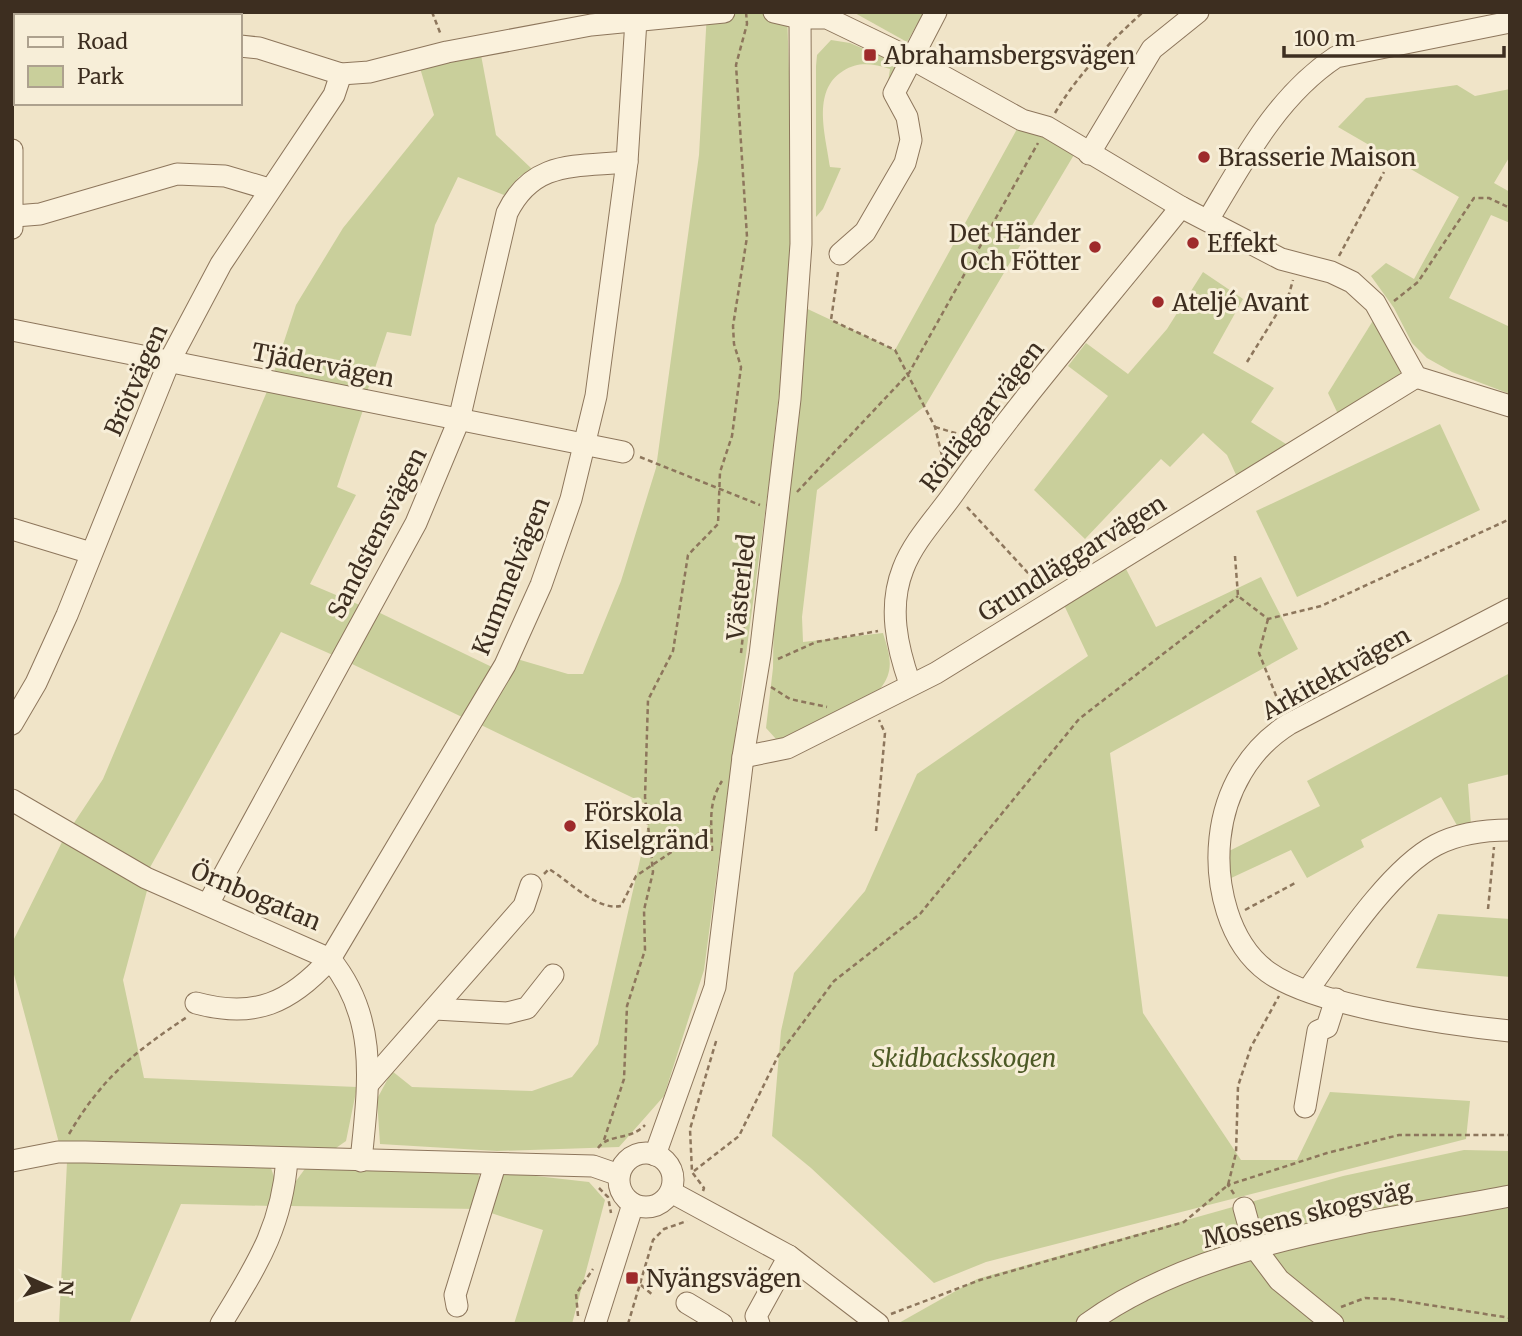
<svg xmlns="http://www.w3.org/2000/svg" width="1522" height="1336" viewBox="0 0 1522 1336" font-family="Merriweather,serif">
	<rect width="100%" height="100%" fill="#f0e4c8"/>
	<!-- green -->
	<g fill="#c9cf9b">
		<polygon points="707,12 787,12 795,252 770,475 704,970 664,1096 619,1147 497,1151 380,1144 377,1099 392,1071 412,1087 532,1091 572,1077 598,1044 652,807 481,725 517,659 568,674 583,674 621,581 656,468 699,155"/>
		<polygon points="853,12 924,12 907,42"/>
		<path d="M831,40l19,3 42,18 4,4 -8,17 2,-13c-17,-5 -31,-8 -47,2 -32,20 -17,65 -13,96l11,1 -18,41 -7,8v-151l1,-11z"/>
		<polygon points="481,55 496,135 532,169 519,177 504,195 458,177 435,225 411,336 387,332 366,395 273,375 296,305 343,228 434,115 420,68"/>
		<polygon points="1457,85 1475,96 1510,89 1510,156 1494,183 1510,192 1510,223 1491,215 1449,298 1510,327 1510,394 1452,372 1427,358 1412,343 1394,308 1371,276 1386,263 1414,279 1459,197 1338,127 1366,98"/>
		<path d="M1022,120l56,28 -153,258 -108,84 -15,127 1,25 80,-9c7,23 12,37 -3,56l-93,48 -11,2 -10,-11 7,-60 2,-154 22,-210 98,46z"/>
		<polygon points="1203,272 1243,299 1213,353 1274,388 1251,422 1286,444 1237,477 1227,455 1203,433 1170,467 1161,459 1085,539 1034,490 1108,396 1068,366 1086,343 1128,374 1167,329"/>
		<polygon points="1374,319 1402,369 1398,377 1338,414 1328,393"/>
		<polygon points="268,389 363,410 337,487 356,495 310,584 362,606 335,656 281,632 148,871 70,829 103,779"/>
		<polygon points="1440,424 1480,510 1297,597 1256,511"/>
		<polygon points="1126,569 1156,627 1261,577 1298,649 1110,753 1143,1013 1241,1160 1297,1160 1330,1092 1470,1101 1466,1139 986,1262 934,1283 811,1168 772,1136 781,1031 794,973 865,891 917,774 1088,656 1064,605"/>
		<polygon points="378,612 494,668 464,718 350,663"/>
		<polygon points="1510,673 1510,774 1468,784 1471,825 1459,829 1441,797 1361,840 1364,847 1307,878 1291,850 1229,879 1227,852 1320,806 1307,781"/>
		<polygon points="63,840 148,887 123,980 144,1078 357,1087 346,1141 336,1148 59,1143 12,967 12,943"/>
		<polygon points="1438,914 1510,919 1510,977 1416,968"/>
		<polygon points="1464,1150 1510,1151 1510,1324 897,1324 977,1279 1343,1176"/>
		<polygon points="67,1162 271,1168 277,1186 273,1206 181,1204 129,1324 59,1324"/>
		<polygon points="307,1166 477,1172 482,1181 477,1209 290,1206 296,1181"/>
		<polygon points="509,1173 589,1182 605,1200 572,1324 514,1324 543,1230 488,1212 499,1177"/>
	</g>
	<g fill="none" stroke-linecap="round" stroke-linejoin="round">
		<!-- minor casing -->
		<g stroke="#8d765c" stroke-width="23">
			<g id="minor">
				<polyline points="774,12 800,18 827,18 912,59 1022,120 1047,127 1181,207 1281,259 1331,272 1352,282 1375,303 1416,377 1510,406"/>
				<polyline points="240,46 259,48 341,74 369,72 447,52 591,25 724,12"/>
				<polyline points="12,51 16,51"/>
				<polyline points="12,150 12,228"/>
				<polyline points="1089,154 1152,49 1198,12"/>
				<polyline points="15,216 40,214 177,174 225,176 269,189"/>
				<path d="M1208,220c36,-60 69,-124 128,-163l174,-35"/>
				<polyline points="840,254 865,232 905,163 911,140 907,117 894,93 936,12"/>
				<polyline points="12,330 623,452"/>
				<polyline points="12,529 91,553"/>
				<path d="M1510,609l-221,115c-40,25 -64,67 -69,114 -5,46 8,105 48,134 47,34 182,53 242,59"/>
				<path d="M910,684c-13,-37 -22,-77 -7,-115 11,-29 35,-53 53,-79 70,-98 150,-189 225,-283"/>
				<polyline points="12,724 36,683 67,615 169,362 221,264 334,95 341,74"/>
				<polyline points="743,757 787,748 936,673 1416,377"/>
				<path d="M12,800l134,78 184,81c50,61 38,129 31,202"/>
				<path d="M208,904l208,-381 43,-103 48,-207c26,-53 68,-46 120,-51"/>
				<path d="M1308,990c31,-43 82,-121 128,-145 23,-12 48,-15 74,-15"/>
				<path d="M196,1003c59,16 94,0 134,-44l175,-294 36,-80 30,-86 25,-103 31,-234 9,-142"/>
				<polyline points="435,1009 507,1013 527,1008 553,975"/>
				<polyline points="369,1083 524,906 531,885"/>
				<polyline points="1305,1107 1318,1031 1327,1027 1336,999"/>
				<circle cx="646" cy="1180" r="27"/>
				<polyline points="655,1155 715,987 743,757 760,655 790,399 801,244 800,12"/>
				<polyline points="12,1161 58,1152 85,1152 593,1166 619,1175"/>
				<polyline points="671,1192 789,1256 878,1324"/>
				<polyline points="1244,1208 1255,1248 1279,1280 1333,1324"/>
				<polyline points="687,1303 722,1324"/>
				<polyline points="457,1306 455,1295 495,1165"/>
				<path d="M221,1324c35,-58 61,-96 66,-165"/>
				<polyline points="595,1324 633,1204"/>
				<polyline points="759,1324 756,1316 789,1256"/>
				<path d="M1087,1324c114,-83 287,-102 423,-128"/>
			</g>
		</g>
		<!-- path -->
		<g stroke="#8d765c" stroke-width="2.5" stroke-dasharray="5 3.5" stroke-linecap="butt">
			<polyline points="432,12 441,35"/>
			<path d="M1055,113c23,-39 54,-70 88,-101"/>
			<polyline points="1339,256 1384,172"/>
			<polyline points="838,272 831,320 895,350 935,427 946,472"/>
			<polyline points="1394,301 1418,282 1474,198 1489,198 1510,208"/>
			<polyline points="1247,362 1289,294 1293,280"/>
			<polyline points="935,427 972,438"/>
			<polyline points="640,457 760,505"/>
			<polyline points="797,492 909,373 1038,143"/>
			<polyline points="967,507 1041,587"/>
			<polyline points="1235,556 1238,596 1268,619 1321,606 1510,519"/>
			<polyline points="1268,619 1259,653 1281,708"/>
			<polyline points="741,653 746,608"/>
			<polyline points="778,659 816,642 878,631"/>
			<polyline points="771,687 790,699 827,707"/>
			<polyline points="876,831 885,733 879,720"/>
			<path d="M712,851c0,-28 -5,-46 10,-70"/>
			<path d="M544,874l5,-5c20,12 48,42 72,37l15,-30 74,-50"/>
			<polyline points="1488,909 1494,847"/>
			<polyline points="1245,910 1297,882"/>
			<path d="M69,1134c33,-56 64,-81 118,-117"/>
			<polyline points="604,1140 624,1079 627,1006 645,950 644,910 653,872 645,797 648,700 673,651 688,555 718,524 720,472 732,436 741,367 734,344 733,326 747,237 736,65 747,24 746,12"/>
			<path d="M598,1148c11,-15 32,-7 47,-23"/>
			<polyline points="694,1171 739,1136 778,1056 834,981 920,914 1079,719 1238,596"/>
			<polyline points="599,1188 608,1197 611,1213"/>
			<polyline points="703,1191 704,1188 692,1172 690,1129 717,1038"/>
			<polyline points="1234,1194 1228,1185 1327,1153 1399,1135 1510,1135"/>
			<polyline points="641,1285 654,1296"/>
			<polyline points="1341,1307 1365,1298 1392,1299 1510,1318"/>
			<polyline points="891,1314 980,1280 1184,1222 1228,1185 1236,1153 1238,1086 1251,1047 1279,996"/>
			<polyline points="578,1316 576,1294 593,1269"/>
			<polyline points="628,1324 653,1240 664,1229 687,1221"/>
		</g>
		<!-- minor -->
		<use href="#minor" stroke="#faf1dc" stroke-width="21"/>
	</g>
	<!-- markers -->
	<g fill="#9e2a2b" stroke="#f7eed8" stroke-width="2.5">
		<rect x="863" y="48" width="14" height="14" rx="3.5"/>
		<circle cx="1204" cy="157" r="7"/>
		<circle cx="1193" cy="243" r="7"/>
		<circle cx="1095" cy="247" r="7"/>
		<circle cx="1158" cy="302" r="7"/>
		<circle cx="570" cy="826" r="7"/>
		<rect x="625" y="1271" width="14" height="14" rx="3.5"/>
	</g>
	<g text-anchor="middle" dominant-baseline="central" stroke-width="6" stroke-linejoin="round" paint-order="stroke">
		<!-- poi labels -->
		<g font-size="24" fill="#3d2e20" stroke="#f7eed8" text-anchor="start">
			<text x="884" y="55">Abrahamsbergsvägen</text>
			<text x="1218" y="157">Brasserie Maison</text>
			<text x="1081" y="233" text-anchor="end">Det Händer<tspan x="1081" dy="28">Och Fötter</tspan></text>
			<text x="1207" y="243">Effekt</text>
			<text x="1172" y="302">Ateljé Avant</text>
			<text x="584" y="812">Förskola<tspan x="584" dy="28">Kiselgränd</tspan></text>
			<text x="646" y="1278">Nyängsvägen</text>
		</g>
		<!-- street labels -->
		<g font-size="24" fill="#3d2e20" stroke="#f7eed8">
			<text transform="translate(323 365) rotate(11)">Tjädervägen</text>
			<text transform="translate(136 380) rotate(-66)">Brötvägen</text>
			<text transform="translate(982 416) rotate(-52)">Rörläggarvägen</text>
			<text transform="translate(377 533) rotate(-63)">Sandstensvägen</text>
			<text transform="translate(1072 558) rotate(-32)">Grundläggarvägen</text>
			<text transform="translate(511 576) rotate(-68)">Kummelvägen</text>
			<text transform="translate(741 587) rotate(-84)">Västerled</text>
			<text transform="translate(1336 673) rotate(-29)">Arkitektvägen</text>
			<text transform="translate(256 896) rotate(23)">Örnbogatan</text>
			<text transform="translate(1307 1214) rotate(-14)">Mossens skogsväg</text>
		</g>
		<!-- park labels -->
		<g font-size="24" font-style="italic" fill="#4d5a26" stroke="#f7eed8">
			<text x="964" y="1058">Skidbacksskogen</text>
		</g>
	</g>
	<!-- border -->
	<rect width="1522" height="1336" fill="none" stroke="#3d2e20" stroke-width="28"/>
	<!-- legend -->
	<rect x="14" y="14" width="228" height="91" fill="#f7eed8" stroke="#ada18e" stroke-width="2"/>
	<rect x="28" y="37" width="35" height="10" fill="#faf1dc" stroke="#ada18e" stroke-width="2"/>
	<text x="77" y="49" font-size="21" fill="#3d2e20">Road</text>
	<rect x="28" y="66" width="35" height="21" fill="#c9cf9b" stroke="#ada18e" stroke-width="2"/>
	<text x="77" y="84" font-size="21" fill="#3d2e20">Park</text>
	<!-- north arrow -->
	<g transform="translate(49 1287) rotate(93)" stroke="#f7eed8" stroke-width="5" paint-order="stroke">
	<path d="M0-5L12 26L0 18L-12 26Z" fill="#3d2e20"/>
	<text y="-10" font-size="19" font-weight="bold" text-anchor="middle" fill="#3d2e20">N</text>
	</g>
	<!-- scale -->
	<path d="M1284 46v10h220v-10" fill="none" stroke="#3d2e20" stroke-width="3.5"/>
	<text x="1294" y="46" font-size="21" fill="#3d2e20" stroke="#f7eed8" stroke-width="5" paint-order="stroke">100 m</text>
</svg>
